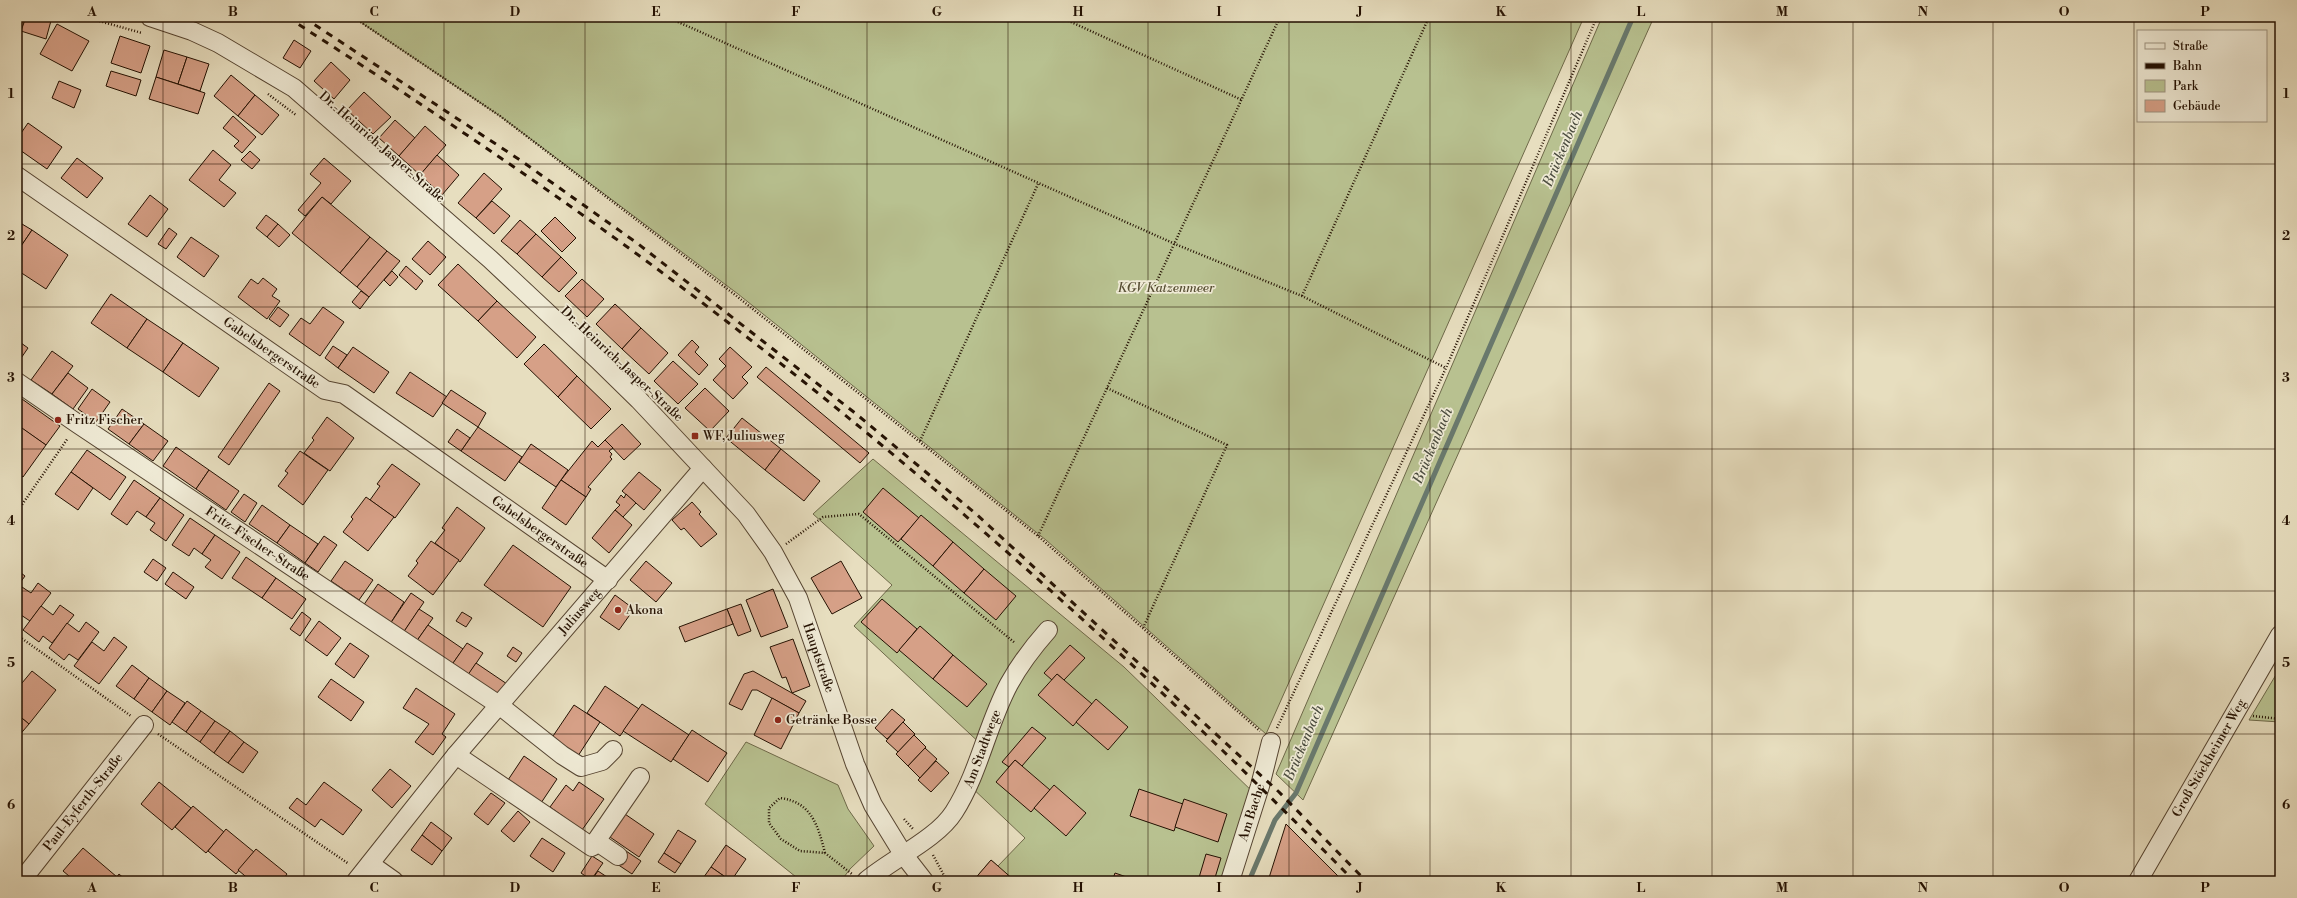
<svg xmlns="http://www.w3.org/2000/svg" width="2297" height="898" viewBox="0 0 2297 898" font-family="'Libre Bodoni',serif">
	<rect width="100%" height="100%" fill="#e7debf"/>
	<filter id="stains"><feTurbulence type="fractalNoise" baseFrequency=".005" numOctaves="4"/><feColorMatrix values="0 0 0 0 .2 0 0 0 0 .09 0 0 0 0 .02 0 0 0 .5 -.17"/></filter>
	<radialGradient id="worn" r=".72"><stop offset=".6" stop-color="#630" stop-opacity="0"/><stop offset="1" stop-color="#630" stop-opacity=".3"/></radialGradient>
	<!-- green -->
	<g fill="#b8c190" stroke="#6e6949">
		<polygon points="353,17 1584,17 1266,734 1046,540 738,294 500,116"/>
		<polygon points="1602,17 1654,17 1303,800 1276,774"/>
		<polygon points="873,459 1124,667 1257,796 1227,881 973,881 991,860 998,866 1025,838 968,784 984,747 854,626 892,585 813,514"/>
		<polygon points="2280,668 2280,722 2249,720"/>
		<polygon points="746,742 838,785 848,809 874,846 850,869 841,881 810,881 806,879 801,881 705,804"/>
	</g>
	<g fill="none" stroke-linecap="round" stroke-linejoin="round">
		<!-- stream -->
		<polyline stroke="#69786c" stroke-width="5" points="1249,881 1275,820 1296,793 1633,17"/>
	</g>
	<!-- building -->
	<g fill="#d6a087" stroke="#241102">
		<polygon points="17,17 26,17 21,31 17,30"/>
		<polygon points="26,17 52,17 46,39 21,31"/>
		<polygon points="57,24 89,41 72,71 40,54"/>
		<polygon points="120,36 150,46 141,73 111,63"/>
		<polygon points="294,40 311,51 300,68 283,58"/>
		<polygon points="164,50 187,57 178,84 156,77"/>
		<polygon points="187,57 209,64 200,91 178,84"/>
		<polygon points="331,62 350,80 334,99 314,81"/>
		<polygon points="111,71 141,80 136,96 106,86"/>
		<polygon points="231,75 255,95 238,116 214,96"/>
		<polygon points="156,77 205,93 198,114 149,99"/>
		<polygon points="59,81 81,90 74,108 52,98"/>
		<polygon points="364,92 391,117 373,134 347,110"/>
		<polygon points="255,95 279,115 262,135 238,116"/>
		<polygon points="233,116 256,137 242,153 234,146 239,141 223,128"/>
		<polygon points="395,120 415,138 399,156 379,138"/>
		<polygon points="28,123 62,147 47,169 17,148 17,139"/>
		<polygon points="425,126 446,145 420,175 399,156"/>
		<polygon points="213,150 231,165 219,180 236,193 224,207 189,180"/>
		<polygon points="250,151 260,160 252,169 241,160"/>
		<polygon points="437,155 459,175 442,195 420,175"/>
		<polygon points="77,158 103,178 87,198 61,178"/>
		<polygon points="324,158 351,181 331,204 322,197 305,216 298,210 321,183 310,174"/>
		<polygon points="484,173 502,189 476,218 458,203"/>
		<polygon points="150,195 168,209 147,237 128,224"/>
		<polygon points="322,197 370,237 340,273 292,233"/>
		<polygon points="492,201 510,216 494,234 476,218"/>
		<polygon points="266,215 278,224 267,237 256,228"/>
		<polygon points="555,217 576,238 562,252 541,231"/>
		<polygon points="520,220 536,234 517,254 501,241"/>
		<polygon points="17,221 32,230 17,252"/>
		<polygon points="278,224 290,235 279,247 267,237"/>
		<polygon points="169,228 177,234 166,249 158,244"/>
		<polygon points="32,230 68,255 46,289 17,270 17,252"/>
		<polygon points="536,234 561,257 542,277 517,254"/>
		<polygon points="191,237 219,256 204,277 177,257"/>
		<polygon points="370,237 387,251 357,287 340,273"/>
		<polygon points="428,241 446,257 430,275 412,259"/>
		<polygon points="387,251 400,261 369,297 357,287"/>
		<polygon points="561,257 577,273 559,292 542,277"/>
		<polygon points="458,264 497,301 478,321 438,285"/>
		<polygon points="406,266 423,281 416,290 399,275"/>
		<polygon points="392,271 398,277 390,286 384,280"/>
		<polygon points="263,278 277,289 272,296 280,301 267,319 238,297 251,279 258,284"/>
		<polygon points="582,279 604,299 587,317 565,296"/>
		<polygon points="361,291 369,297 360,309 352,302"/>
		<polygon points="111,294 147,319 127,348 91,323"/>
		<polygon points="497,301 536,337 517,358 478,321"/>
		<polygon points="615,304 641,328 622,349 596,324"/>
		<polygon points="278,307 289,315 280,327 269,319"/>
		<polygon points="323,307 344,322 320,356 289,334 301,318 310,324"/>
		<polygon points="147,319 183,343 163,372 127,348"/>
		<polygon points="641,328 668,353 649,374 622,349"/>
		<polygon points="17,340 28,348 17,364"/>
		<polygon points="692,340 699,347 695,352 708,365 699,375 678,355"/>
		<polygon points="183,343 219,368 199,397 163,372"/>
		<polygon points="544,344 577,376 558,397 524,364"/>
		<polygon points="333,346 347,355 338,368 325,358"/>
		<polygon points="353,347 389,372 374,393 338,368"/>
		<polygon points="730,347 752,367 742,377 748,383 733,399 713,380 726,366 719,359"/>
		<polygon points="52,351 73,366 52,394 31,380"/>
		<polygon points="673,361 698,384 678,404 654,381"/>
		<polygon points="766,367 869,453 860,463 757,377"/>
		<polygon points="410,372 447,397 433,417 396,393"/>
		<polygon points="68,373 88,388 73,409 52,394"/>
		<polygon points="577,376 611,409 591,429 558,397"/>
		<polygon points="269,383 280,391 229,465 218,457"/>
		<polygon points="705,388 729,411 710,431 685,408"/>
		<polygon points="92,389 110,402 96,422 78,409"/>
		<polygon points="451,390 486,413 478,427 442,403"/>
		<polygon points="22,399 60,426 46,445 17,425 17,407"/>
		<polygon points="122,409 144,424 129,444 108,429"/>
		<polygon points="327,417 354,438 330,471 304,453 314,440 312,438"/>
		<polygon points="742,418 781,449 765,470 726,438"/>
		<polygon points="144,424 168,441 153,461 129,444"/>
		<polygon points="622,424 641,444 624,460 605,440"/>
		<polygon points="478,427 522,457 505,481 461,451"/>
		<polygon points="22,428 46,445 23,477 17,473 17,434"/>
		<polygon points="457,429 470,438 461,451 448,442"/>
		<polygon points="605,440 613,448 609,451 612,454 610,457 612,459 588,487 591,489 586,497 561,480 592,441 598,447"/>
		<polygon points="531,444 568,470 556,487 519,462"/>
		<polygon points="176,447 209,470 196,489 163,466"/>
		<polygon points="781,449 820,481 804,501 765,470"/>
		<polygon points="87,450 126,477 110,500 71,472"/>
		<polygon points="300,451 328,470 303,505 278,486 288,473 285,471"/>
		<polygon points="392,464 420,484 395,518 370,500 380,486 377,484"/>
		<polygon points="209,470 239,491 226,510 196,489"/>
		<polygon points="71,472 93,488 78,510 55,494"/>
		<polygon points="639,472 661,490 644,510 622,491"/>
		<polygon points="134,480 160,498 146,517 137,511 127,525 111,514"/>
		<polygon points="561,480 586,497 566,525 542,508"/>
		<polygon points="883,488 919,518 898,542 863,512"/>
		<polygon points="244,494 257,503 245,522 231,512"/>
		<polygon points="626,494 636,503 623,517 615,510 620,505 616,502 621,495 624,498"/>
		<polygon points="366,497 394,517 368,551 343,532 353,519 351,517"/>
		<polygon points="160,498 184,515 166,541 150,530 155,523 146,517"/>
		<polygon points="692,502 701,512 699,514 717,534 701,547 684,528 681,530 672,520"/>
		<polygon points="262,505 290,525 277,543 249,524"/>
		<polygon points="457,507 485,528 460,562 435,543 445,530 442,528"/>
		<polygon points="615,510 632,525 609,553 592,538"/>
		<polygon points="921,515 953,542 933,566 901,539"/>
		<polygon points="190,518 215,535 202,554 194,548 189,556 172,545"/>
		<polygon points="290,525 318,544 305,563 277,543"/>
		<polygon points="215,535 240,552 222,579 205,567 211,560 202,554"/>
		<polygon points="324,536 337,545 318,572 305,563"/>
		<polygon points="431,541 459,560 433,595 408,576 418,563 416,561"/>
		<polygon points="953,542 984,569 964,593 933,566"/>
		<polygon points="513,545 571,587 543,627 484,585"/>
		<polygon points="246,557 276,578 262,598 232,578"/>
		<polygon points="153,559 166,568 157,581 144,572"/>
		<polygon points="345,561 373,580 359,600 331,581"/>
		<polygon points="646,561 672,583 656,602 630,580"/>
		<polygon points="841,561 862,598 832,614 811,578"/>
		<polygon points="984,569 1016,596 996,620 964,593"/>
		<polygon points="17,570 25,576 17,587"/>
		<polygon points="173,572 194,587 186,599 165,584"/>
		<polygon points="276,578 306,599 292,619 262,598"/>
		<polygon points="38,583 51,593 30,621 21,615 17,619 17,587 19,585 31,593"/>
		<polygon points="378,584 404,602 390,624 363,606"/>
		<polygon points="773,589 788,627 761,637 746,600"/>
		<polygon points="411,593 424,602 403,633 390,624"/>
		<polygon points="615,595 634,609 619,630 600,617"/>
		<polygon points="882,599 917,629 897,653 861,622"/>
		<polygon points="741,604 751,631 738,636 727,609"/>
		<polygon points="60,605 74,615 52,643 43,636 39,642 23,630 41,606 53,615"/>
		<polygon points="419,609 433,618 416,642 403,633"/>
		<polygon points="727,609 733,624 685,642 679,627"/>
		<polygon points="302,612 311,619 300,636 290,629"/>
		<polygon points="462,612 472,618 466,627 456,621"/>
		<polygon points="319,621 341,638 327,656 305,640"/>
		<polygon points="86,622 99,632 78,660 69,654 64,660 49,648 67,623 79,632"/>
		<polygon points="428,625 463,649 451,666 416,642"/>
		<polygon points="920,626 953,655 933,679 899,650"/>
		<polygon points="114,637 127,647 99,684 74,666 92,642 104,651"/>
		<polygon points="793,639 810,686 792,693 786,677 782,678 770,647"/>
		<polygon points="350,643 369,656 354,678 335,664"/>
		<polygon points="467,643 483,653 467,677 451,666"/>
		<polygon points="1070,645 1085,658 1064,680 1057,674 1052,680 1044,673"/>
		<polygon points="513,647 522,653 516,662 507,656"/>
		<polygon points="953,655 987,684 967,707 933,679"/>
		<polygon points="476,663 510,686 499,702 465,679"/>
		<polygon points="132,665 149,678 134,699 116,686"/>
		<polygon points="32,671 56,690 29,724 17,714 17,689"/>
		<polygon points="753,671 806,701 799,713 757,690 752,690 742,710 729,704 744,674"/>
		<polygon points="1057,674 1092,704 1073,726 1038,695"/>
		<polygon points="149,678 167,691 152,712 134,699"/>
		<polygon points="331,679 364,702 351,721 318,697"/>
		<polygon points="605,686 639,709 620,736 587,713"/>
		<polygon points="416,688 455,714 442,734 446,737 433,755 415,742 429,724 403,708"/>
		<polygon points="167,691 185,703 170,725 152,712"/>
		<polygon points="772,698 799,713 781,749 754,735"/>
		<polygon points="1096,699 1128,727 1108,750 1076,722"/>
		<polygon points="187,701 201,711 186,732 172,722"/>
		<polygon points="642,704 689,735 671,762 623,731"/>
		<polygon points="574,705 600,722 576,759 549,742"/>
		<polygon points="892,709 905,720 887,739 875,728"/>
		<polygon points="201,711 215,721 200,742 186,732"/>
		<polygon points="17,714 29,724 17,738"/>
		<polygon points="215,721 230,731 214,753 200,742"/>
		<polygon points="903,722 915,734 898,752 886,741"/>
		<polygon points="1032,727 1046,738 1022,766 1015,760 1009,767 1002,762"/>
		<polygon points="692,730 727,753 708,782 673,759"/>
		<polygon points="230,731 244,742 228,763 214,753"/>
		<polygon points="914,735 926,747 908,766 896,754"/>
		<polygon points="244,742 258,752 243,773 228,763"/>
		<polygon points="925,748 937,759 920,778 908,766"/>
		<polygon points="524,756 557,779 541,803 508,780"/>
		<polygon points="1015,760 1050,790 1031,812 996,782"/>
		<polygon points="936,761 949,773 931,792 918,780"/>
		<polygon points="390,769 411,786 392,808 372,790"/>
		<polygon points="159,782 191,808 172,830 141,804"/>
		<polygon points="324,782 362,810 343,835 321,819 315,827 289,808 297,798 306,805"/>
		<polygon points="579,782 604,799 582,830 550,807 566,785 573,791"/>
		<polygon points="1054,785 1086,813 1066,836 1034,808"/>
		<polygon points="1139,789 1183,804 1174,831 1130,816"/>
		<polygon points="491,793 505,803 488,825 474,814"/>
		<polygon points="1184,799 1227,814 1218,842 1175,827"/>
		<polygon points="193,806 224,832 206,853 175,827"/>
		<polygon points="518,811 530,822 514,842 501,831"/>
		<polygon points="622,812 654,834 639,857 607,835"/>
		<polygon points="431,822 452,838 442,851 422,835"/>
		<polygon points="1286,824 1343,881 1268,881"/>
		<polygon points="226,829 254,852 236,874 208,851"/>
		<polygon points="678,830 696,841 681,864 664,853"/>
		<polygon points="422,835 442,851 432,865 411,850"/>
		<polygon points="542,838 565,853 553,872 530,856"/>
		<polygon points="726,845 746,859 731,881 711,867"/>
		<polygon points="83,848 117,877 114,881 75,881 63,871"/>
		<polygon points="256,849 287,874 282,881 251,881 238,870"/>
		<polygon points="623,849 641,861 632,874 614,862"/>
		<polygon points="664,853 681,864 675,873 658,862"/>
		<polygon points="1206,854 1221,858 1214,881 1198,881"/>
		<polygon points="592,856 603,863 591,880 581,873"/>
		<polygon points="991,860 998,866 1015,881 973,881"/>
		<polygon points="711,867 731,881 701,881"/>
		<polygon points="598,871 613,881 591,881"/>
		<polygon points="1115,873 1138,881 1112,881"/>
		<polygon points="119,874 127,881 114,881"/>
	</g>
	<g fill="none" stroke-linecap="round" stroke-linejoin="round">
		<!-- minor casing -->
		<g stroke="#554431" stroke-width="20">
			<g id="minor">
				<path id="s1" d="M150,17l42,14 26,12 76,45 196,171 108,101 41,40 107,114 27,38 25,46 57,166 18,41 30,49 21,27"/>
				<path id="s2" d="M17,176l308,214 19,4 264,186"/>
				<path id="s3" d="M17,382l61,42 421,281 63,50 19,12 21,-6 11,-11"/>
				<polyline points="456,755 592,847 640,777"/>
				<polyline points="596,841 618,856"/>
				<polyline points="370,864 394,881"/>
				<path id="s4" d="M22,880l122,-155"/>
				<path id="s5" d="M356,881l100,-126 247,-287"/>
				<path id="s6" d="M866,881c26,-22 71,-42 88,-69 25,-39 33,-87 55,-128 11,-20 24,-37 39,-54"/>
				<path id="s7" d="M1230,881l30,-95 11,-44"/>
				<path id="s8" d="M2138,881l142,-246"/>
			</g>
		</g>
		<!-- path -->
		<g stroke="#241102" stroke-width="2.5" stroke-dasharray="1 2" stroke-linecap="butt">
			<polyline points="85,17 142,33"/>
			<polyline points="353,17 500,116 734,294 1038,536 1260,731"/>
			<polyline points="667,17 1175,244 1302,296 1446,368"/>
			<polyline points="1060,17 1242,100"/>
			<polyline points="268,94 296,115"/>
			<polyline points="1302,296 1429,17"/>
			<polyline points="1107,388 1227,445 1143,628"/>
			<polyline points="920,441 1038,184"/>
			<polyline points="17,512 68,438"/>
			<polyline points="1038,536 1280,17"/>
			<polyline points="786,544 823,517 859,514 1015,643"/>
			<polyline points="17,635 131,716"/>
			<polyline points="2253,716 2280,719"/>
			<polyline points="1277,728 1446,368 1597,17"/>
			<polyline points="158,734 349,864"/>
			<polyline points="904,819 913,829"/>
			<path d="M825,853c-7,-27 -13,-51 -45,-55l-11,10v15l12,16 19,12 25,2 27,21"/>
			<polyline points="933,855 947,881"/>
		</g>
		<!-- minor -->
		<use href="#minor" stroke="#efead5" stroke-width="18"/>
		<!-- rail -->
		<g stroke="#241102" stroke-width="3" stroke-dasharray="7 7" stroke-linecap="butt">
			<path d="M287,17c151,97 301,197 443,307 221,170 429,358 624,557"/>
			<polyline points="303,17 520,160 637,243 855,413 975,513 1133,658 1279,792 1366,881"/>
		</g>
	</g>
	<!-- grid -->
	<path fill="none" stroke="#241102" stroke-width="1" stroke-opacity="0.55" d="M163,17v864M304,17v864M444,17v864M585,17v864M726,17v864M867,17v864M1008,17v864M1148,17v864M1289,17v864M1430,17v864M1571,17v864M1712,17v864M1853,17v864M1993,17v864M2134,17v864M17,164h2263M17,307h2263M17,449h2263M17,591h2263M17,734h2263"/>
	<!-- markers -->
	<g fill="#8f2418" stroke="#efead5" stroke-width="1.5">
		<circle cx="58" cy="420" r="4"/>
		<rect x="691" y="432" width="8" height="8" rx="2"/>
		<circle cx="618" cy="610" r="4"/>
		<circle cx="778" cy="720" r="4"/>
	</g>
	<g text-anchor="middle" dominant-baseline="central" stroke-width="3.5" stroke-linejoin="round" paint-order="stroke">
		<!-- street labels -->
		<g font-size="13" fill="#241102" stroke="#efead5">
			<text transform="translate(382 147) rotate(41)">Dr.-Heinrich-Jasper-Straße</text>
			<text stroke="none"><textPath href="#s2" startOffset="310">Gabelsbergerstraße</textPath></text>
			<text transform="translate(622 364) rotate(43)">Dr.-Heinrich-Jasper-Straße</text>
			<text stroke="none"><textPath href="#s2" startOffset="634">Gabelsbergerstraße</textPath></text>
			<text stroke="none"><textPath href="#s3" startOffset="290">Fritz-Fischer-Straße</textPath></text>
			<text stroke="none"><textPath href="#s5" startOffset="350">Juliusweg</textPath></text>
			<text stroke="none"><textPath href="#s1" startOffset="945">Hauptstraße</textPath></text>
			<text stroke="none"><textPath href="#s6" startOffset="182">Am Stadtwege</textPath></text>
			<text stroke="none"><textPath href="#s8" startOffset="142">Groß Stöckheimer Weg</textPath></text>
			<text stroke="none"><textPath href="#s4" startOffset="99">Paul-Eyferth-Straße</textPath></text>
			<text stroke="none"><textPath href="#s7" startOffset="72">Am Bache</textPath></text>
		</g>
		<!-- park labels -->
		<g font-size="13" font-style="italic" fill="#584f34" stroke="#efead5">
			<text x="1166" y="288">KGV Katzenmeer</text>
		</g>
		<!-- poi labels -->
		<g font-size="13" fill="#241102" stroke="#efead5" text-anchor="start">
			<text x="66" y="420">Fritz Fischer</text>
			<text x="703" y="436">WF, Juliusweg</text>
			<text x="626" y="610">Akona</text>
			<text x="786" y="720">Getränke Bosse</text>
		</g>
		<!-- water labels -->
		<g font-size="14" font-style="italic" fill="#4c4d40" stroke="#efead5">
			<text transform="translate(1563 149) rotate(-67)">Brückenbach</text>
			<text transform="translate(1433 446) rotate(-67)">Brückenbach</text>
			<text transform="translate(1304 743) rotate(-67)">Brückenbach</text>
		</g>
	</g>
	<!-- margin -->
	<rect width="2297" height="898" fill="none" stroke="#e7debf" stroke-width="44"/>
	<!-- legend -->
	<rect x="2137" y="30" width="130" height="92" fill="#efead5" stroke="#9e9381"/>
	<rect x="2145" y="43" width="20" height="6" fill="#efead5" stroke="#9e9381"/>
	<text x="2173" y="50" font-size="12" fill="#241102">Straße</text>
	<rect x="2145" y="63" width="20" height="6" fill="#241102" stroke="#9e9381"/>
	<text x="2173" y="70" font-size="12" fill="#241102">Bahn</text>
	<rect x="2145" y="80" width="20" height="12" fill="#b8c190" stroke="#9e9381"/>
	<text x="2173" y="90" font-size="12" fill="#241102">Park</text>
	<rect x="2145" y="100" width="20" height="12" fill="#d6a087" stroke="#9e9381"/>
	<text x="2173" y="110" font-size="12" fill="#241102">Gebäude</text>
	<rect x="22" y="22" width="2253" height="854" fill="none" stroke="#241102" stroke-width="1.5"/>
	<g font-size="13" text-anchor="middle" font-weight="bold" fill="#241102">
		<text x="92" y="16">A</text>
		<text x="233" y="16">B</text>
		<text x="374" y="16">C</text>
		<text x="515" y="16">D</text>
		<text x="656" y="16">E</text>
		<text x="796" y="16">F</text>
		<text x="937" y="16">G</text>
		<text x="1078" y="16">H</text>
		<text x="1219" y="16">I</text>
		<text x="1360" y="16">J</text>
		<text x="1501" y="16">K</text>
		<text x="1641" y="16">L</text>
		<text x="1782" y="16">M</text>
		<text x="1923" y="16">N</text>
		<text x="2064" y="16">O</text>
		<text x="2205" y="16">P</text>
		<text x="11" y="98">1</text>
		<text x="2286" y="98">1</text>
		<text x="11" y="240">2</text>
		<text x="2286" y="240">2</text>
		<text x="11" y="382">3</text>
		<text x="2286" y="382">3</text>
		<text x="11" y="525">4</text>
		<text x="2286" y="525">4</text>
		<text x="11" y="667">5</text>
		<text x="2286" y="667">5</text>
		<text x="11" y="809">6</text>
		<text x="2286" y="809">6</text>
		<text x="92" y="892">A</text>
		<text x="233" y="892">B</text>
		<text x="374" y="892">C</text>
		<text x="515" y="892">D</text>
		<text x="656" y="892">E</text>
		<text x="796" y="892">F</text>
		<text x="937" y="892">G</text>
		<text x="1078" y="892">H</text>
		<text x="1219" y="892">I</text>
		<text x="1360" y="892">J</text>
		<text x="1501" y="892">K</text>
		<text x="1641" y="892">L</text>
		<text x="1782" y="892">M</text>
		<text x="1923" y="892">N</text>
		<text x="2064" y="892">O</text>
		<text x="2205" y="892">P</text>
	</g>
	<rect width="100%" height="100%" filter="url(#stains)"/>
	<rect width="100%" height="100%" fill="url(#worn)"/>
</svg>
